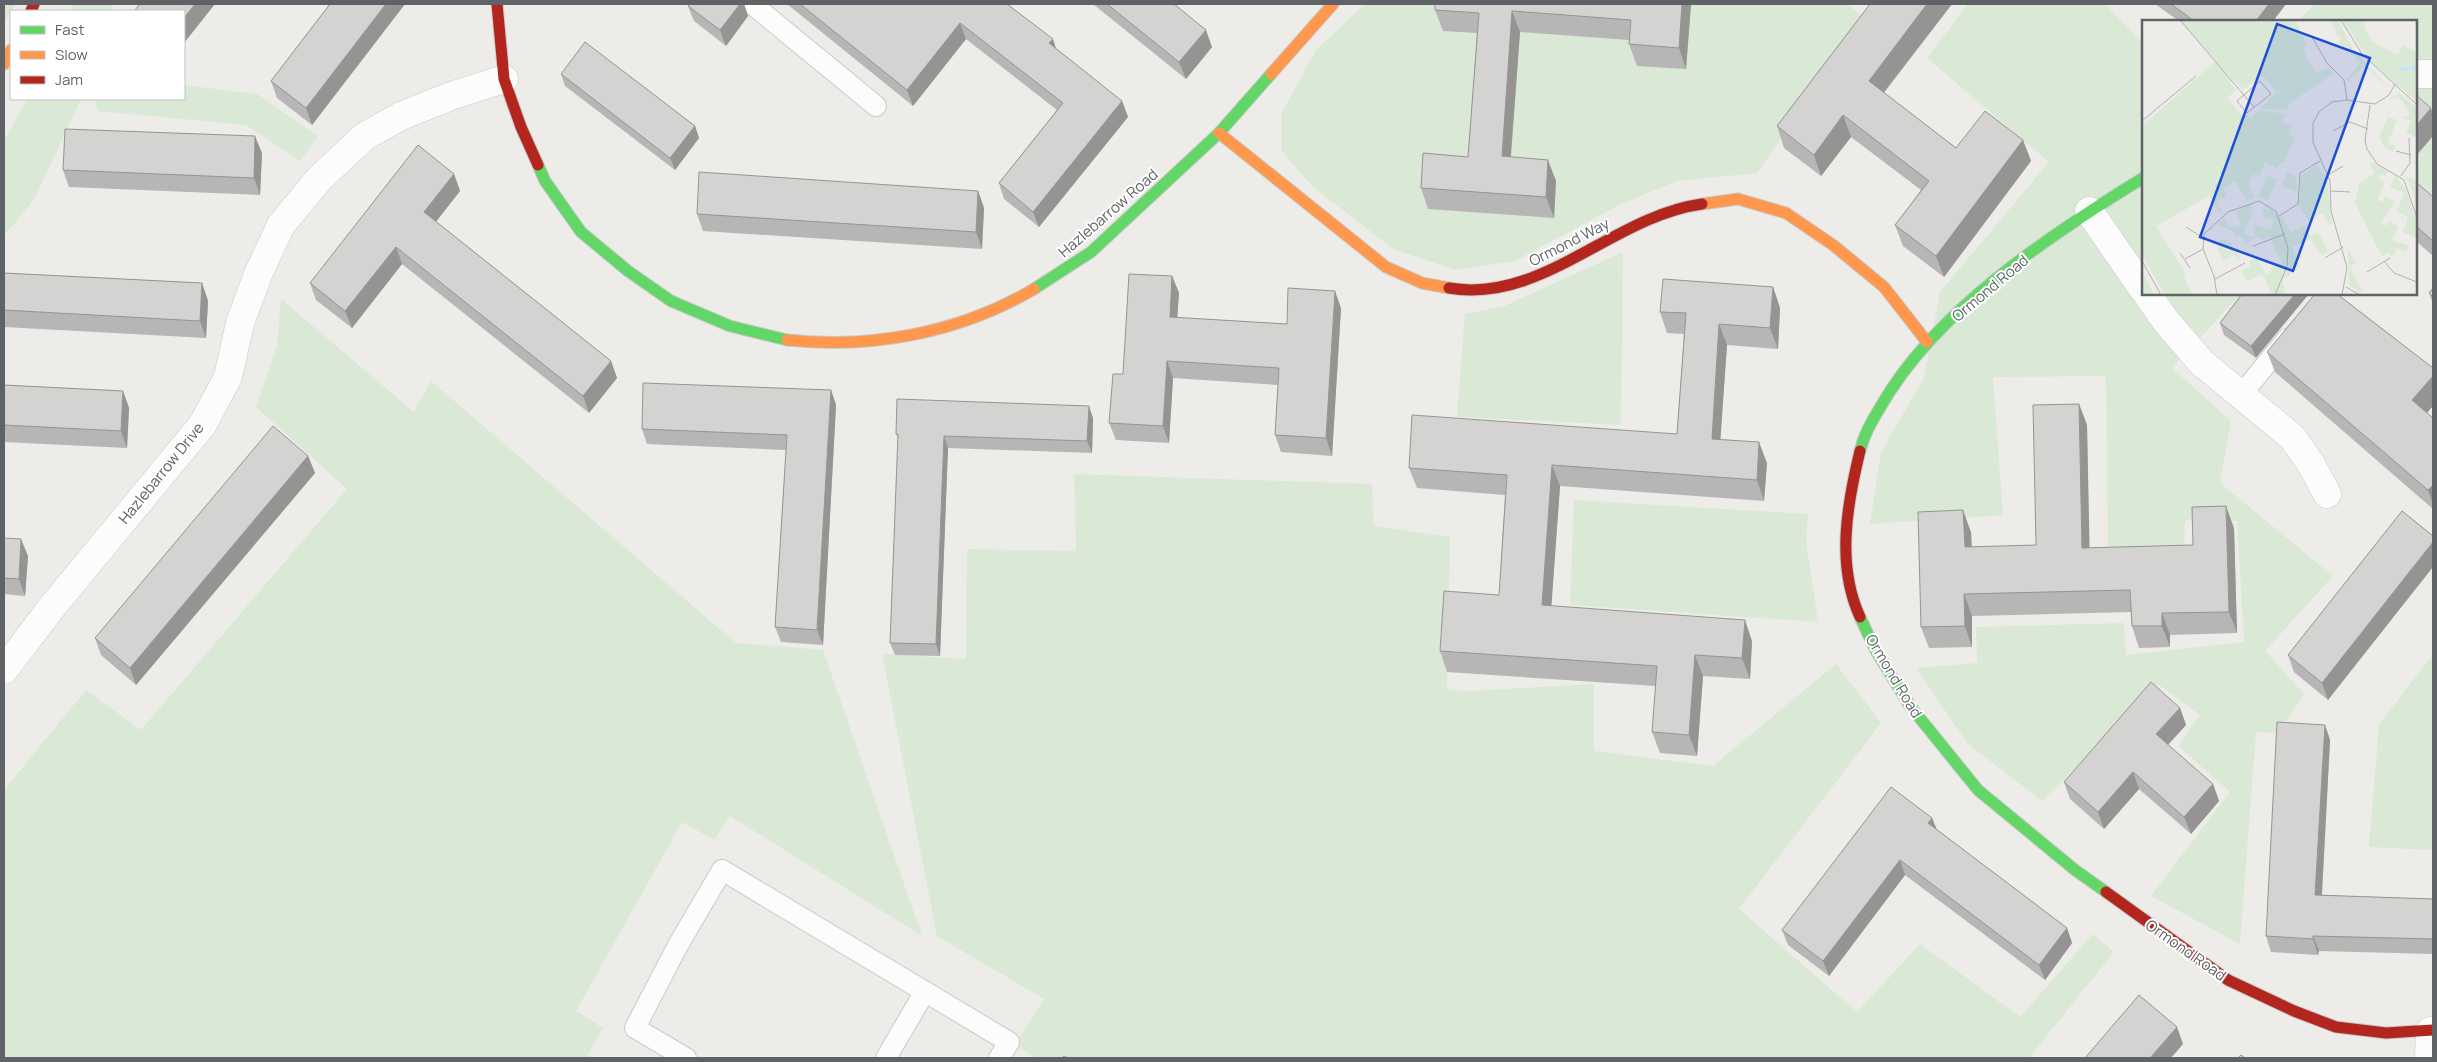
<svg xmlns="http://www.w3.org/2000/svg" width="2437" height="1062" viewBox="0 0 2437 1062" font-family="Manrope,sans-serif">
	<rect width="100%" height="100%" fill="#eeece9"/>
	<!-- green -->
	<g fill="#d9e9d5">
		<polygon points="4,4 16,4 4,23"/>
		<polygon points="73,4 113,4 110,11 70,11"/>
		<polygon points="1365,4 1847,4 1865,18 1757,173 1677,181 1619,205 1515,261 1456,270 1393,249 1312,186 1282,151 1282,112 1316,50"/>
		<polygon points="1968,4 2105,4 2143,43 2143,294 2241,294 2172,368 2231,421 2220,483 2333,576 2265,651 2304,694 2278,733 2256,732 2240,944 2151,896 2230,792 2178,746 2200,715 2159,685 2042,801 1968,744 1916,668 1977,663 1976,627 2124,623 2126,655 2244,642 2237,521 2185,520 2184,553 2108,553 2106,376 1993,377 2003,515 1870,524 1881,452 1924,378 1940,292 2049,162 1927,58"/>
		<polygon points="2314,4 2433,4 2433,202 2416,187 2416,165 2420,159 2416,156 2416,21 2299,21"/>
		<polygon points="184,85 257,94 318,136 300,161 246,125 98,111 94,99 184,99"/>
		<polygon points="27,99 81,99 35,198 4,236 4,141"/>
		<polygon points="1623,252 1621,425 1457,417 1465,314 1504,306"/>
		<polygon points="281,299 414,412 431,381 736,643 823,650 922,936 730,816 714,840 682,822 576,1011 603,1028 587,1056 591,1058 4,1058 4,790 86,690 141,730 347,489 256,407 277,346"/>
		<polygon points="1074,474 1372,484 1374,526 1450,537 1447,690 1471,691 1594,684 1594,751 1713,766 1836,664 1881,723 1739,909 1857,1012 1920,944 2020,1017 2093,934 2114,952 2029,1058 1036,1058 1015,1045 1044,999 937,936 882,654 966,659 967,549 1076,551"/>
		<polygon points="1574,500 1808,514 1806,541 1818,622 1570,605"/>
		<polygon points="2433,655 2433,850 2369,847 2379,724"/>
	</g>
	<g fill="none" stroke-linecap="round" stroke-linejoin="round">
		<!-- lane casing -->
		<g stroke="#cacaca" stroke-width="22">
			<g id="lane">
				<polyline points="752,4 876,106"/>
				<polyline points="2241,395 2287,339"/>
				<polyline points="686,1058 635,1028 677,947 722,870 1009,1042 999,1058"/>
				<polyline points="886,1058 924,993"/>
			</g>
		</g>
		<!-- street casing -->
		<g stroke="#cacaca" stroke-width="29">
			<g id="street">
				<polyline points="2416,74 2433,74"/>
				<polyline points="2089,211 2143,289"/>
				<polyline points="2147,294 2165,320 2202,363 2292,437 2311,464 2327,494"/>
				<polyline points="4,670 52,607 203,424 228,377 240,323 259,272 281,225 319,179 365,136 401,116 451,96 504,79"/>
				<polyline points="2429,1058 2430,1031"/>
			</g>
		</g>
		<!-- fast casing -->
		<g stroke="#c8c9c8" stroke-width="13">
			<g id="fast">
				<polyline points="538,165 545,181 581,232 628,271 671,301 730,326 787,340"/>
				<polyline points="1034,289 1091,252 1219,133 1271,74"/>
				<path d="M1860,451c4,-17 12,-30 21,-45 55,-96 169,-171 262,-228"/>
				<polyline points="1860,617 1875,649 1910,706 1978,790 2075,870 2106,892"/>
			</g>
		</g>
		<!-- slow casing -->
		<g stroke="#c8c9c8" stroke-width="13">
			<g id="slow">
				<polyline points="4,64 11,50"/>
				<polyline points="1271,74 1333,4"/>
				<polyline points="1219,133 1386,267 1422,283 1449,288"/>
				<polyline points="1702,204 1738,199 1786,213 1833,245 1884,287 1927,342"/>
				<path d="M787,340c85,9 172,-7 247,-51"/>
			</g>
		</g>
		<!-- jam casing -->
		<g stroke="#c8c9c8" stroke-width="13">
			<g id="jam">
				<polyline points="497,4 504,79 521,127 538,165"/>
				<polyline points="31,11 34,4"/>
				<path d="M1449,288c93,16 164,-72 253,-84"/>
				<path d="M1860,617c-24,-52 -13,-113 0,-166"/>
				<polyline points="2106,892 2228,980 2294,1011 2336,1027 2386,1033 2433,1030"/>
			</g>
		</g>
		<!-- lane -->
		<use href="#lane" stroke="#fcfcfc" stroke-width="20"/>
		<!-- street -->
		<use href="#street" stroke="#fcfcfc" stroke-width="28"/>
		<!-- fast -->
		<use href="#fast" stroke="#63d668" stroke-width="11"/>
		<!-- slow -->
		<use href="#slow" stroke="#ff974d" stroke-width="11"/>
		<!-- jam -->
		<use href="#jam" stroke="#b3261e" stroke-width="11"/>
	</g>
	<!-- wall -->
	<g fill="#b7b5b5">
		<polygon points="330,4 405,4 312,125 277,98 271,81"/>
		<polygon points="689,4 744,4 748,16 726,46 694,21 688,6"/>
		<polygon points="787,4 1007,4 1056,49 1122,101 1128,117 1039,227 1004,199 999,183 1057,110 966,39 913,106"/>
		<polygon points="1093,4 1174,4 1212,47 1186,79"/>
		<polygon points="1435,4 1691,4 1686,69 1637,66 1629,44 1629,40 1520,32 1511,157 1556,181 1554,218 1428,209 1421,188 1468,157 1477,33 1443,31 1435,10"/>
		<polygon points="1870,4 1952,4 1884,93 1956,148 2023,140 2031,161 1944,277 1903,246 1895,225 1921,190 1851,137 1821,176 1784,148 1777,126"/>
		<polygon points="2155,4 2286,4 2273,21 2179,21"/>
		<polygon points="561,74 695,126 699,138 675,170 565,86"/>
		<polygon points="262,153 260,195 69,187 63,170"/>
		<polygon points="454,174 460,191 436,222 611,361 617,378 589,413 402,264 352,328 316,300 310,283"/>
		<polygon points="2416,182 2433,197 2433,256 2416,241"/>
		<polygon points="978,191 984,208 982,249 703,231 697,214"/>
		<polygon points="4,273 202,283 208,301 206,338 4,327"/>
		<polygon points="1172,276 1179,293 1177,318 1287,324 1341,308 1332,456 1281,452 1275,435 1278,385 1173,378 1169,443 1116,440 1109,423 1123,374"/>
		<polygon points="1773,287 1780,308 1778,349 1727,345 1720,439 1767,463 1764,501 1560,486 1551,606 1752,641 1750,679 1703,676 1697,756 1660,753 1652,732 1656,686 1447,672 1440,651 1499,595 1505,495 1417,488 1409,468 1677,434 1684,334 1667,333 1660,312"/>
		<polygon points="2433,288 2433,304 2429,293"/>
		<polygon points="2242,294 2256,358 2224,335 2220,323"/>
		<polygon points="2267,352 2427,413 2433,418 2433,509 2275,372"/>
		<polygon points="4,385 123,391 129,408 127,448 4,442"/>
		<polygon points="831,390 836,405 823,645 781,642 775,627 786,450 647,444 642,429"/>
		<polygon points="2079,404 2087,425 2089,548 2193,545 2234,528 2237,633 2170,635 2170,647 2139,648 2132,626 2131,612 1972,616 1972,647 1929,648 1921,627 1971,532 1972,547 2036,545"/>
		<polygon points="1093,418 1092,453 948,448 940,656 895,655 890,643 898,438 896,434"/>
		<polygon points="308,456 315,473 136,685 101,655 95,638"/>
		<polygon points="2433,536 2328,700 2294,672 2288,655"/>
		<polygon points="4,538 28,556 25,596 4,594"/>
		<polygon points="2180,708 2186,725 2168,745 2213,784 2219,801 2191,834 2139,789 2104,829 2070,799 2064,782"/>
		<polygon points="2325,725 2330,740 2322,895 2433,899 2433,954 2319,951 2318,955 2271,952 2266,936"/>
		<polygon points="1932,818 1937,830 2067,928 2072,943 2045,980 1905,875 1829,976 1788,945 1782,930"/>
	</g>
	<!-- shaded-wall -->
	<g fill="#959493">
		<polygon points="195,4 215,4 184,43 184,18"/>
		<polygon points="386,4 405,4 312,125 306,108"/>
		<polygon points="739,4 744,4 748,16 726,46 720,30"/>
		<polygon points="1682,4 1691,4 1686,69 1679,48"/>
		<polygon points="1927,4 1952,4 1876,102 1869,81"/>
		<polygon points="2269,4 2286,4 2273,21 2256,21"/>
		<polygon points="1512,11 1520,32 1509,178 1502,156"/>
		<polygon points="960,23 966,39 913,106 907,90"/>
		<polygon points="1206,30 1212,47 1186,79 1179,62"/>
		<polygon points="1053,39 1058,55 1049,43"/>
		<polygon points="1122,101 1128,117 1039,227 1033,212"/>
		<polygon points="2431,108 2433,115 2433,136 2416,156 2416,126"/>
		<polygon points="1843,115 1851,137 1821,176 1814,155"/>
		<polygon points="695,126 699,138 675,170 670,158"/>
		<polygon points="255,136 262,153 260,195 254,178"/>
		<polygon points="2023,140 2031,161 1944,277 1936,256"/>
		<polygon points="1548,160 1556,181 1554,218 1546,197"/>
		<polygon points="454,174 460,191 430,229 424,212"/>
		<polygon points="978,191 984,208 982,249 976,232"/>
		<polygon points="396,247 402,264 352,328 345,311"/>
		<polygon points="1172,276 1179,293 1176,335 1170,317"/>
		<polygon points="202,283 208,301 206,338 200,321"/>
		<polygon points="1773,287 1780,308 1778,349 1770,328"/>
		<polygon points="1335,291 1341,308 1332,456 1326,438"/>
		<polygon points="2295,294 2309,294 2256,358 2251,346"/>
		<polygon points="1719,324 1727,345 1719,460 1712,439"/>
		<polygon points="611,361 617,378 589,413 583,396"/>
		<polygon points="1167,361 1173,378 1169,443 1163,426"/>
		<polygon points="2433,376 2433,406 2420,421 2412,400"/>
		<polygon points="831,390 836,405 823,645 817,630"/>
		<polygon points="123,391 129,408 127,448 121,431"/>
		<polygon points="2079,404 2087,425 2090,569 2082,548"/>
		<polygon points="1089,406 1093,418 1092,453 1087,441"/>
		<polygon points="944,436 948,448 940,656 936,644"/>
		<polygon points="1759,442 1767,463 1764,501 1757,480"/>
		<polygon points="308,456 315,473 136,685 130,668"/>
		<polygon points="1552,465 1560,486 1550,626 1542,605"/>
		<polygon points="2433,485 2433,504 2428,490"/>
		<polygon points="2226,506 2234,528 2237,633 2229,612"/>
		<polygon points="1963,510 1971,532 1972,568 1965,547"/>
		<polygon points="21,539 28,556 25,596 19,579"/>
		<polygon points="2433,542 2433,567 2328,700 2322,683"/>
		<polygon points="1964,594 1972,616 1972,647 1965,626"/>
		<polygon points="2162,613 2170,635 2170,647 2162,626"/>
		<polygon points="1745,620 1752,641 1750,679 1742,658"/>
		<polygon points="1695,655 1703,676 1697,756 1689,735"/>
		<polygon points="2180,708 2186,725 2162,751 2156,734"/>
		<polygon points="2325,725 2330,740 2321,910 2315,895"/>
		<polygon points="2133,772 2139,789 2104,829 2098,812"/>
		<polygon points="2213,784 2219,801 2191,834 2184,817"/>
		<polygon points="1932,818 1938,833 1928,823"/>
		<polygon points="1900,860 1905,875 1829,976 1823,961"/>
		<polygon points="2067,928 2072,943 2045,980 2039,965"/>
		<polygon points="2313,936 2319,951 2318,955 2313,939"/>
		<polygon points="2177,1027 2183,1044 2171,1058 2150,1058"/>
	</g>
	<!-- building -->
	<g fill="#d5d3d2" stroke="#959493">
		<polygon points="140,4 195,4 184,18 184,11 134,11"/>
		<polygon points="330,4 386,4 306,108 271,81"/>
		<polygon points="689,4 740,4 720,30 688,6"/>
		<polygon points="800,4 1007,4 1053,39 1049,43 1122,101 1033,212 999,183 1063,103 960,23 907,90"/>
		<polygon points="1107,4 1174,4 1206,30 1179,62"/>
		<polygon points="1435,4 1682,4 1679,48 1629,44 1631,20 1512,11 1502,156 1548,160 1546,197 1421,188 1423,153 1468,157 1479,13 1435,10"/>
		<polygon points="1870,4 1927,4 1869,81 1956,148 1985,111 2023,140 1936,256 1895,225 1929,181 1843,115 1814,155 1777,126"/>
		<polygon points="2171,4 2269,4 2256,21 2194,21"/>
		<polygon points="585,42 695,126 670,158 561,74"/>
		<polygon points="2416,95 2431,108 2416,126"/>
		<polygon points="65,129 255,136 254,178 63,170"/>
		<polygon points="418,145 454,174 424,212 611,361 583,396 396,247 345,311 310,283"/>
		<polygon points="699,172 978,191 976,232 697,214"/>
		<polygon points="2416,182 2433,197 2433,241 2416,226"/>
		<polygon points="4,273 202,283 200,321 4,310"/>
		<polygon points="1129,274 1172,276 1170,317 1287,324 1288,288 1335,291 1326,438 1275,435 1279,368 1167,361 1163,426 1109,423 1113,374 1123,374"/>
		<polygon points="1663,279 1773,287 1770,328 1719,324 1712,439 1759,442 1757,480 1552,465 1542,605 1745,620 1742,658 1695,655 1689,735 1652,732 1657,666 1440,651 1444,591 1499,595 1507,475 1409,468 1412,415 1677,434 1686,313 1660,312"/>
		<polygon points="2433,288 2433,297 2429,293"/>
		<polygon points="2242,294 2295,294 2251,346 2220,323"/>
		<polygon points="2315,294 2337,294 2433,368 2433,376 2412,400 2433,418 2433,485 2428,490 2267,352"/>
		<polygon points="643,383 831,390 817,630 775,627 787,435 642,429"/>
		<polygon points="4,385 123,391 121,431 4,425"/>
		<polygon points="897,399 1089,406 1087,441 944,436 936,644 890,643 898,434 896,434"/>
		<polygon points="2079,404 2082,548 2193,545 2192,507 2226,506 2229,612 2162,613 2162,626 2132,626 2130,590 1964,594 1965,626 1921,627 1918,512 1963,510 1965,547 2036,545 2033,405"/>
		<polygon points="273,426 308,456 130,668 95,638"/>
		<polygon points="2402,511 2433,536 2433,542 2322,683 2288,655"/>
		<polygon points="4,538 21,539 19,579 4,578"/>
		<polygon points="2151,682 2180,708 2156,734 2213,784 2184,817 2133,772 2098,812 2064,782"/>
		<polygon points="2277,722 2325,725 2315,895 2433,899 2433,939 2313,936 2313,939 2266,936"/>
		<polygon points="1891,787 1932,818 1928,823 2067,928 2039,965 1900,860 1823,961 1782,930"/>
		<polygon points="2139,995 2177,1027 2150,1058 2085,1058"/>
		<polygon points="2241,1055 2245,1058 2238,1058"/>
		<polygon points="1064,1056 1068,1058 1062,1058"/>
	</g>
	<g text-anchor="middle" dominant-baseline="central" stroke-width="4" stroke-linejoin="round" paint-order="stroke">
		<!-- street labels -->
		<g font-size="15" fill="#5f6367" stroke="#fff">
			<text transform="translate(1108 213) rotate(-41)">Hazlebarrow Road</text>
			<text transform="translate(1569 242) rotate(-27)">Ormond Way</text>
			<text transform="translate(1990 288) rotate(-40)">Ormond Road</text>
			<text transform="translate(161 473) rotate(-51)">Hazlebarrow Drive</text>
			<text transform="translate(1894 676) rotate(59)">Ormond Road</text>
			<text transform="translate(2186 950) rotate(35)">Ormond Road</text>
		</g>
	</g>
	<!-- overview -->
	<g transform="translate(2142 20)">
		<rect width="275" height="275" fill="#eeece9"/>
		<path d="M37,0h116l12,24 -5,4 14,25 11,-5 8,5 -44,29 -4,8 -28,-1 18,-17 -13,-15 -5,-1 -16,14 -24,-25 17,25 -9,8 16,18 4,-2 3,4 9,-8 26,4 -3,8 10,3 -4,10 7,2 -11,26 -3,-1 -4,6 -13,-5 -4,13 -6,-2 -5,10 5,14 -7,2 -12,-19 -12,7 4,8 -10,6 5,9 -2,2 -11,-17 -53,30 30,48 -3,2 10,19h-28l-23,-40v-129l74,-65zM189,0h7l15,29 36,39 -25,-22 -16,16 -1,-3 13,-16 -12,-15 -9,-4 2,-7 -5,-2zM201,0h22l-1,6 8,16 25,13 6,-10 14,8v49l-48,-42zM257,73l18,15 -1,29 -10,-4 5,-12 -8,-3 7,-4 -5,-9 -7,-8 -9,3zM246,97l9,3 -9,22 8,4 -3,6 -9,-5 -5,-10zM230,142l16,10 -2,4 -6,-2 -1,5 5,3 -6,18 5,2 2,-5 10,4 -14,22 6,3 2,-5 10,5 -7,15 17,4 -3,7 -10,-4 -3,9 -6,-4 -4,3 -5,-7 -23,-46 4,-19 16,-11 -6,-10zM174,145l11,14 5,45 -2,1 -8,-12 -13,8 -10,-15 1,-29zM145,152l9,4 1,16 -15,-6zM125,156l10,4 -9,20 -10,-3zM253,156l11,13 11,35v14l-14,-6 5,-15 -11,-5 7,-19 -14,-6zM263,156l12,5v28l-5,-19zM109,184l-1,6 3,1 -10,23 11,3 1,-12 16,5 3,-10 -12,-3 3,-12 18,13 8,14 13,-7 7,11 7,-4 10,19 -6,5 -11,-17 -19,8 8,20 -17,13 2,15h-19l5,-4 -9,-17 -15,8 -5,-11 9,-5 -2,-4 7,-5 10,18 6,-3 -2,-4 12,-5 -13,-26 -6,3 -6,-3 -11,7 -5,-8 -5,1 -2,-5 -17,-8 7,-6 6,10 6,-3 2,2 4,-2 -7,-14zM79,218l10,5 10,15 -3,2 -3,-5 -12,6 -6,-13zM206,230l9,13 -7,4 12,24 -2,2 -11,-8zM0,250l12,25h-12z" fill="#d9e9d5"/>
		<path fill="none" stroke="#c0e4f6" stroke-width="2.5" d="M257,50l15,-3 3,7"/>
		<path fill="none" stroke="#b1b1b1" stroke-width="1" d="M38,0l74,87M199,0l21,34 55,51M170,17l15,26 17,17 3,20M118,61l11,13 -24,19 -10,-12zM228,85l-5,35 2,9 10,15 27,16 13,38M0,101l54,-45M191,111l17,-9 18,7M254,131l15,4M186,155l15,-9M259,156l9,-13 -1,-25M189,171l19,1M137,196l19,-12 2,-31 20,-12M44,207l17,11M111,226l32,-12M38,233l10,15M183,238l18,-11M43,239l18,-10M0,241l19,34M242,241l10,12 23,9M225,252l23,-14M73,259l30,-16M204,267l14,8M75,275l-3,-19 -11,-27 1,-15 24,-22 31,-11 17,10 12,37 -1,18 -12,29M200,275l5,-28 -16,-56 -1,-30 -17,-39v-19l6,-11 13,-10 15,-2 28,4 14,-9 6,-11"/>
		<path fill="#1d4ed8" fill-opacity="0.15" stroke="#1d4ed8" stroke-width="2.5" d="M135,4l93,34 -77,213 -93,-34z"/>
		<rect width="275" height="275" fill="none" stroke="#5f6367" stroke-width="2.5"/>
	</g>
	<!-- border -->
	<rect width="2437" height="1062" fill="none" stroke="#5f6367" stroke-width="10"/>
	<!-- legend -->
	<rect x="10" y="10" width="175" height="90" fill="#ffffff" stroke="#bfc1c2"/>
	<rect x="20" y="26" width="25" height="8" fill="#63d668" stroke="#bfc1c2"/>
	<text x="55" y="35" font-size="15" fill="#5f6367">Fast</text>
	<rect x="20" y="51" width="25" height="8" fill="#ff974d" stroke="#bfc1c2"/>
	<text x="55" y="60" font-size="15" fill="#5f6367">Slow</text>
	<rect x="20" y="76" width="25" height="8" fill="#b3261e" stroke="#bfc1c2"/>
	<text x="55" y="85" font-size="15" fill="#5f6367">Jam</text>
</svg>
